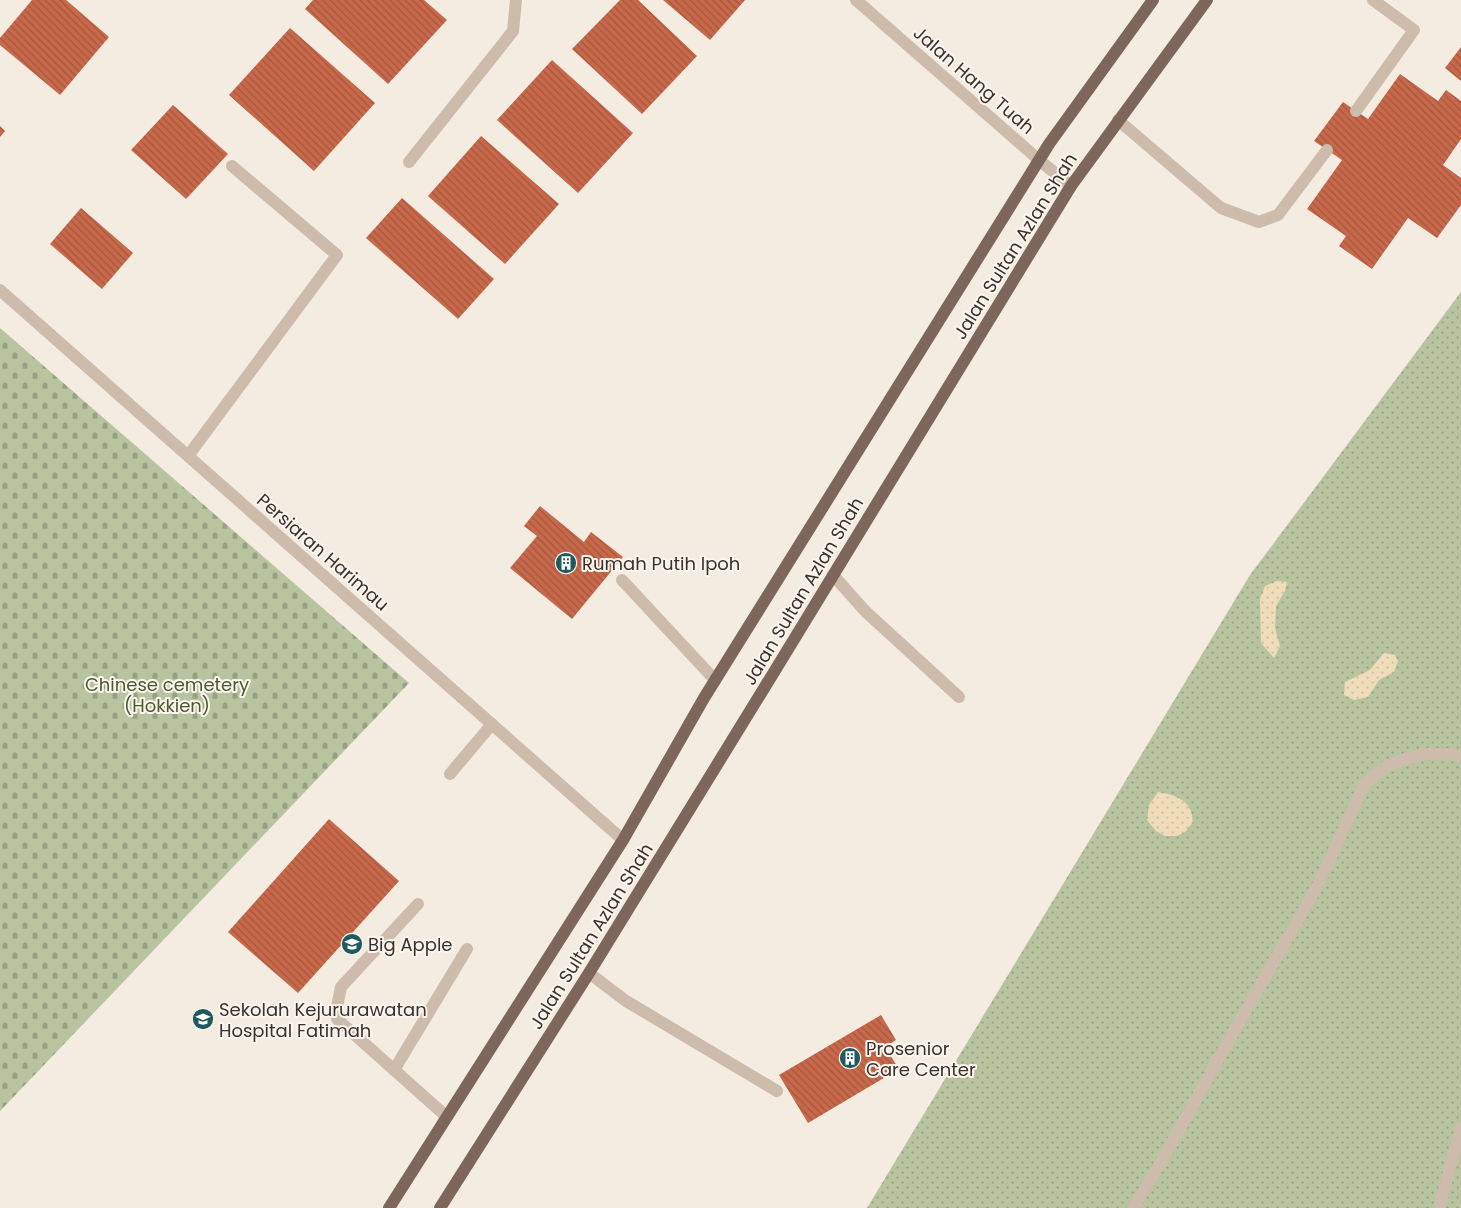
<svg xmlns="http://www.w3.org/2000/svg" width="1461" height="1208" viewBox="0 0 1461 1208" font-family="Poppins,sans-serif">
	<defs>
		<pattern id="grass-dots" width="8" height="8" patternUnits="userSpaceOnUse" patternTransform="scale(1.25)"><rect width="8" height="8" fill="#b8c4a0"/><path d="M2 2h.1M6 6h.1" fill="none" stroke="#97a083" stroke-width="1.8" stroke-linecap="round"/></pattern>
		<pattern id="sand-dots" width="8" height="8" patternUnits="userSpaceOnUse" patternTransform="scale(1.25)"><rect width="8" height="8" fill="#efdcb8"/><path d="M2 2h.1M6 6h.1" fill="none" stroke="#cebd9e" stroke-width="1.8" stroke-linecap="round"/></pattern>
		<pattern id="cemetery-stones" width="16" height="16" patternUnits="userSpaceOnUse" patternTransform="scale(1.25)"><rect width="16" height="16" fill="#b8c4a0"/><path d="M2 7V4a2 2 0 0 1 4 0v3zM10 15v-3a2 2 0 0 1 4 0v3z" fill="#97a083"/></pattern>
		<pattern id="building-back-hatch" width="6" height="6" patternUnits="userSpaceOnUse" patternTransform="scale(1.25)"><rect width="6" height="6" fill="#c8694b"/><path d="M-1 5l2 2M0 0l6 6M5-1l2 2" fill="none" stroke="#a4573f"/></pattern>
	</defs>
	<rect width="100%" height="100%" fill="#f4ebe1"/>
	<!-- grass -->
	<polygon fill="url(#grass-dots)" points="1461,292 1461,1208 867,1208 1250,575"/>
	<!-- sand -->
	<g fill="url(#sand-dots)">
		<polygon points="1277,581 1287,582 1285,591 1276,606 1275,628 1280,646 1274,658 1261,643 1260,599 1265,586"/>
		<polygon points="1384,653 1395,655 1398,661 1394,672 1379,680 1368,697 1354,700 1344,695 1345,682 1370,670"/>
		<path d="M1158,792c12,2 26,5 32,17 2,4 2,9 3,13l-8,10 -8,4h-12l-9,-5 -9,-11 2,-15z"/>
	</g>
	<!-- cemetery -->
	<polygon fill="url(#cemetery-stones)" points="0,328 409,683 0,1111"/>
	<!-- building -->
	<g fill="url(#building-back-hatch)">
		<polygon points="32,0 66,0 109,37 60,95 0,45 0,38"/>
		<polygon points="313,0 424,0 447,20 388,84 305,9"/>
		<polygon points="620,0 638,0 697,56 642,114 572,49"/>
		<polygon points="663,0 745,0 710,40"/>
		<polygon points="290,28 375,103 314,171 229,95"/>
		<polygon points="1461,47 1461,81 1445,68"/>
		<polygon points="552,60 633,133 578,193 497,120"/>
		<polygon points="1400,74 1438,101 1446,90 1461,101 1461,139 1443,165 1461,178 1461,205 1437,238 1408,218 1372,269 1339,246 1346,236 1307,209 1342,160 1314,141 1343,102 1368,119"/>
		<polygon points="173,105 228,154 186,199 131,150"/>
		<polygon points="0,126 5,131 0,137"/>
		<polygon points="481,136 559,204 505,264 428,196"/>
		<polygon points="402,198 494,279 458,319 366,238"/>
		<polygon points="81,208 133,253 102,289 50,244"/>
		<polygon points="540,506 584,542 591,532 623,557 572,619 510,568 537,536 524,526"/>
		<polygon points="329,819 399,881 298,993 228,932"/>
		<polygon points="881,1015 896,1040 885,1047 899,1069 808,1123 779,1075"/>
	</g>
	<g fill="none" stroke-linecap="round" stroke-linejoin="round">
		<!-- service -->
		<g stroke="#cdbbac" stroke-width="12">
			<polyline points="1356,111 1414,30 1373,0"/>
			<polyline points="1118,120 1221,208 1259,222 1278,215 1327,150"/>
			<polyline points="409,162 513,31 516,0"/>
			<polyline points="188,456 337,255 232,166"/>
			<polyline points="833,575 865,611 959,697"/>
			<polyline points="622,580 715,680"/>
			<polyline points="450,774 492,724"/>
			<polyline points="418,904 341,987 337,1007 337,1019 447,1117"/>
			<polyline points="589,973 626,1001 777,1091"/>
			<polyline points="394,1070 467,949"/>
			<polyline points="1133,1208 1163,1159 1229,1040 1318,885 1365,783 1387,766 1406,759 1425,754 1449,754 1461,756"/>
			<polyline points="1439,1208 1461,1128"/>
		</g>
		<!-- minor -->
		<g stroke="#cdbbac" stroke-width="12">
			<polyline points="856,0 1039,160 1071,186"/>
			<polyline points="0,290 623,840"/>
		</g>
		<!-- primary -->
		<g stroke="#7d675c" stroke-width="12">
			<polyline points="389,1208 623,840 704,698 1049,144 1153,0"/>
			<polyline points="440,1208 589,973 763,690 1071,186 1207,0"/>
		</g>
	</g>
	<!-- icons -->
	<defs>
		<g id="building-disc" transform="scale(1.125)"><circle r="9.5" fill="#1f5a5e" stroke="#fbf5ee"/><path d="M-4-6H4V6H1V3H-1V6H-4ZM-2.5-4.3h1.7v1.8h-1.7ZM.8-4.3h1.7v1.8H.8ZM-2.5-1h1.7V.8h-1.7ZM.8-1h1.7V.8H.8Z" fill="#fff"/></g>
		<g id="school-disc" transform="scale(1.125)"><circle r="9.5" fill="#1f5a5e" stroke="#fbf5ee"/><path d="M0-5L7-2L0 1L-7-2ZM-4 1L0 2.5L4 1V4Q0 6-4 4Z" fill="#fff"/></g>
		<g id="university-disc" transform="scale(1.125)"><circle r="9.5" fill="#1f5a5e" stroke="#fbf5ee"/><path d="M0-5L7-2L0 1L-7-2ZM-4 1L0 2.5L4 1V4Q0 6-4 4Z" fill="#fff"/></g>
	</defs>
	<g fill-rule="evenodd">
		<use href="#building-disc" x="566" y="563"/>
		<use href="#school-disc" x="352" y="944"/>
		<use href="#university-disc" x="203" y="1019"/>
		<use href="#building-disc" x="850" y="1058"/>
	</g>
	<g text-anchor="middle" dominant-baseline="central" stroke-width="4" stroke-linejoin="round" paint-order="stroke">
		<!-- street labels -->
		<g font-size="18" fill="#3b302b" stroke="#fbf5ee">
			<text transform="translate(974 80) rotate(41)">Jalan Hang Tuah</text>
			<text transform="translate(1015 246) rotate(-58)">Jalan Sultan Azlan Shah</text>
			<text transform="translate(323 552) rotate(41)">Persiaran Harimau</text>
			<text transform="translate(803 591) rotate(-59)">Jalan Sultan Azlan Shah</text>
			<text transform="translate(591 936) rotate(-58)">Jalan Sultan Azlan Shah</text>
		</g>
		<!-- poi labels -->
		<g font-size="18" fill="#3b302b" stroke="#fbf5ee" text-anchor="start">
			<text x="582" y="563">Rumah Putih Ipoh</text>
			<text x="368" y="944">Big Apple</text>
			<text x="219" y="1009">Sekolah Kejururawatan<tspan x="219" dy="21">Hospital Fatimah</tspan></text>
			<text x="866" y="1048">Prosenior<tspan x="866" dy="21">Care Center</tspan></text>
		</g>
		<!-- park labels -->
		<g font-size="18" fill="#4a5a2e" stroke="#fbf5ee">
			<text x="167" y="684">Chinese cemetery<tspan x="167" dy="21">(Hokkien)</tspan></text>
		</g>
	</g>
</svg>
